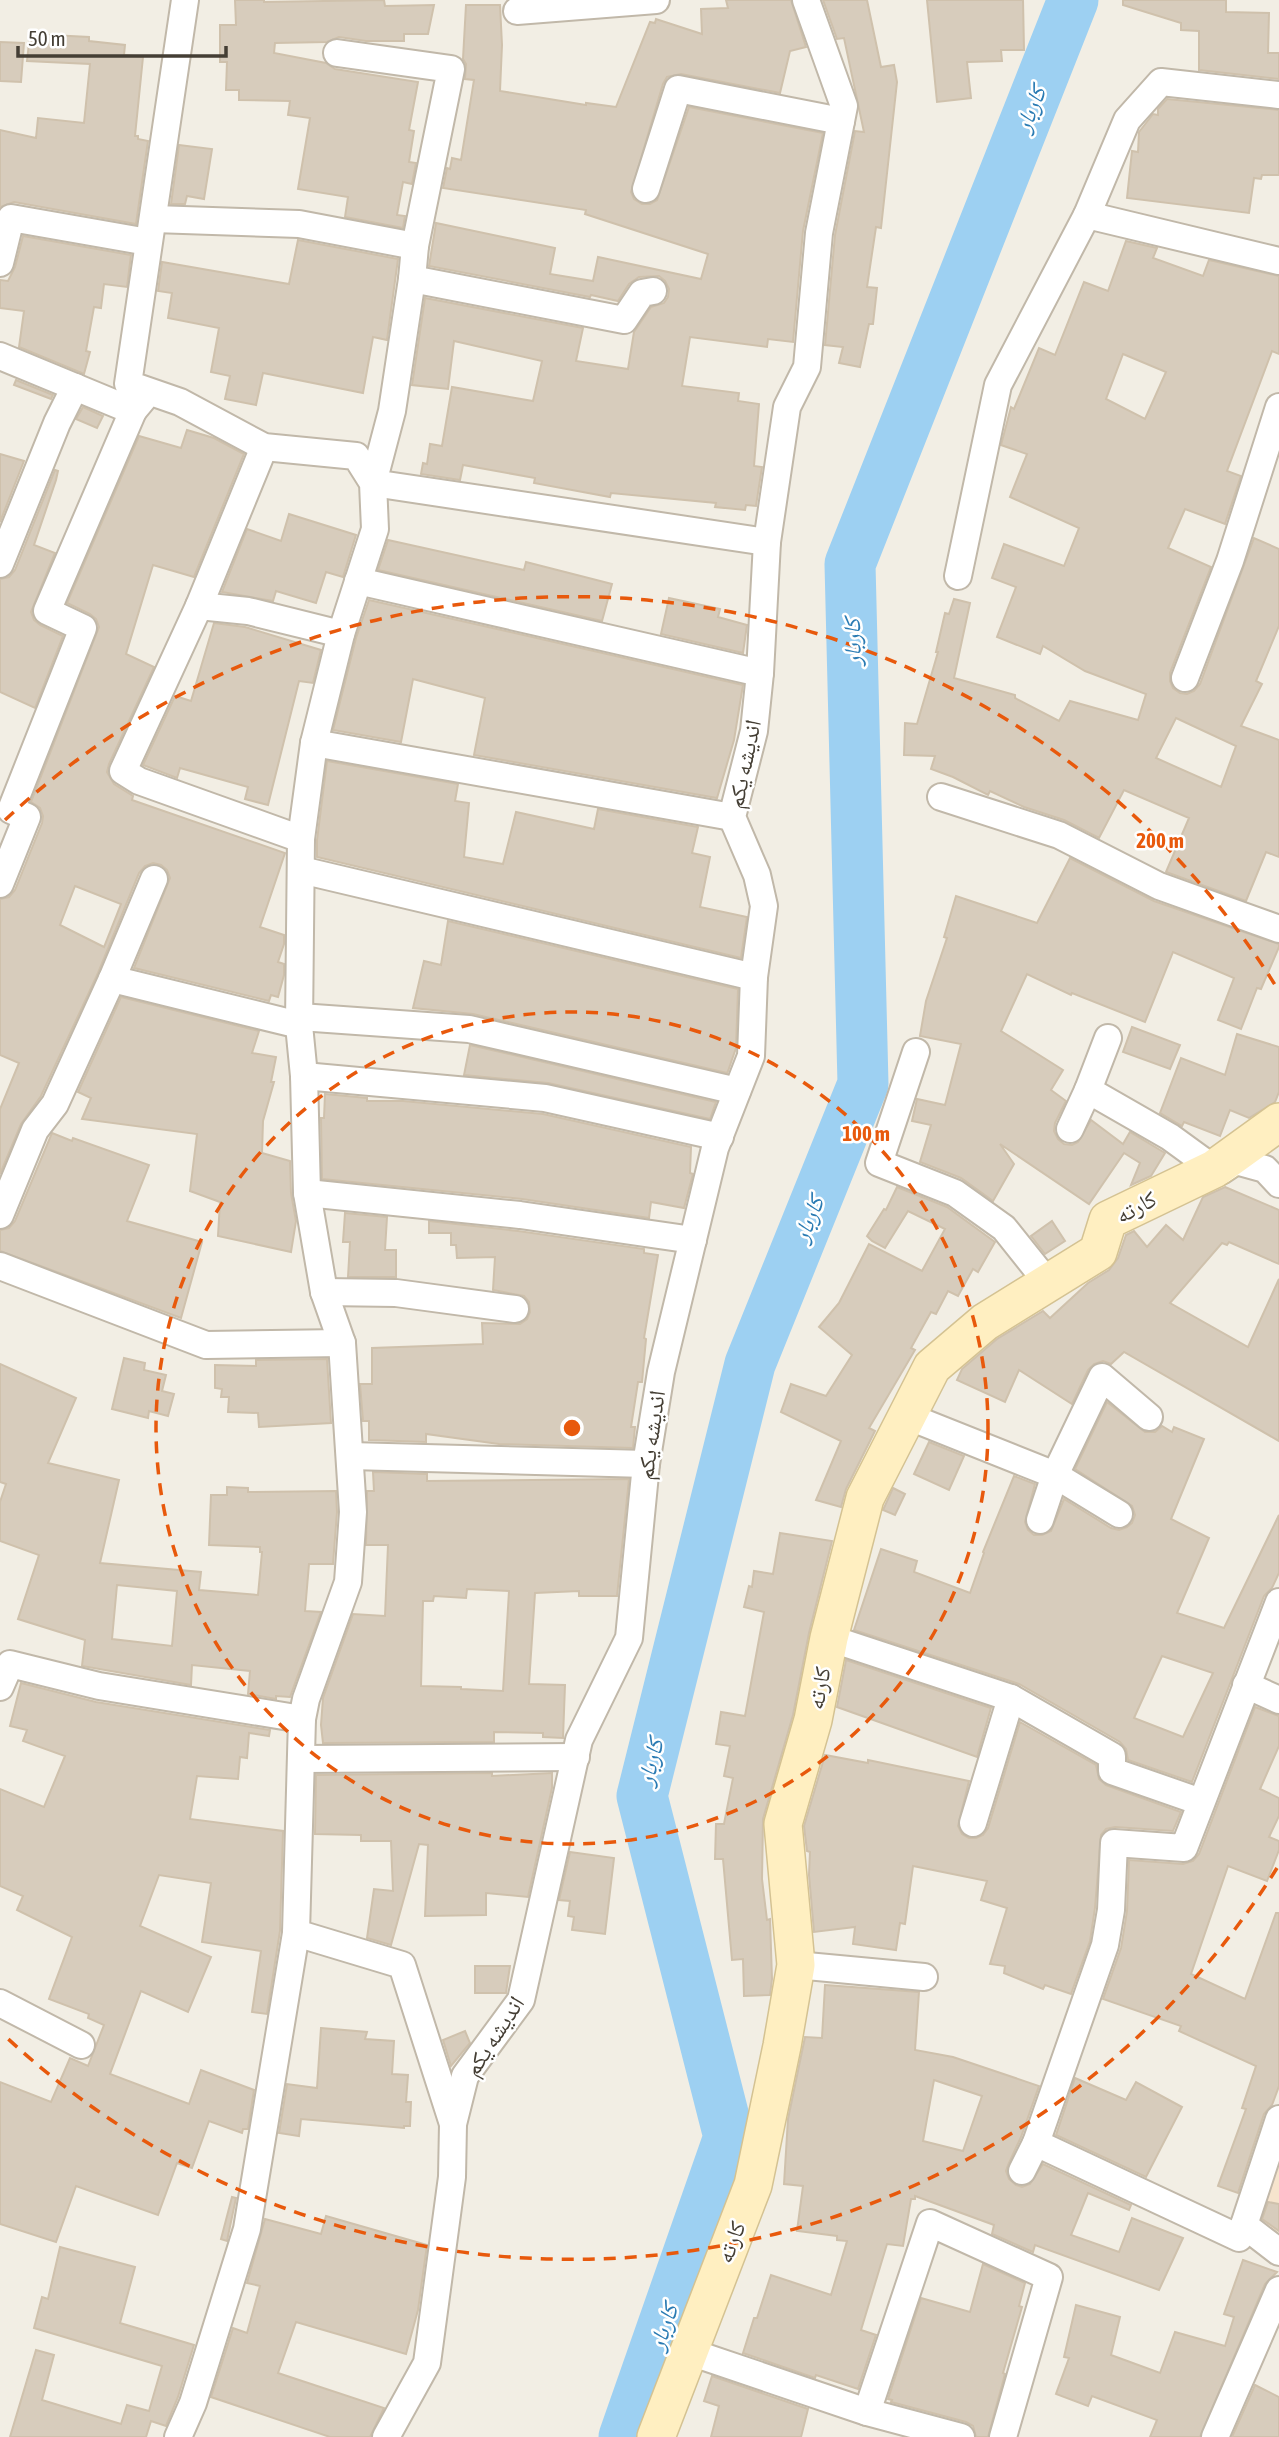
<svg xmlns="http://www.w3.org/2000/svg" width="1279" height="2437" viewBox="0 0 1279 2437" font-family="'Asap Condensed','Noto Naskh Arabic',sans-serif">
	<rect width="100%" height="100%" fill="#f2eee4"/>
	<!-- commercial -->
	<polygon fill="#f6e4cd" points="1279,2128 1279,2242 1248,2222"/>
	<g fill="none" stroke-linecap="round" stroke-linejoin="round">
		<!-- river -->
		<polyline stroke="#9dd0f2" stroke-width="51" points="624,2437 729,2137 642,1796 750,1364 863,1084 850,564 1073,0"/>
	</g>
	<!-- building -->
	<g fill="#d7ccbc" stroke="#cfc1ac" stroke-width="2" fill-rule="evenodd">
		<polygon points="235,0 264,0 264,2 384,0 385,6 434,5 428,34 404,34 404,41 366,41 339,37 327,42 275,43 274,53 326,63 335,69 418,82 409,130 414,131 409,162 416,163 412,184 403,182 397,215 405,216 403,228 345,217 348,197 298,189 310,118 288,115 290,101 239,100 239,90 226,90 227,62 220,62 220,25 236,25"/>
		<polygon points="726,0 791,0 806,47 790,51 780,93 681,74 667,77 663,84 631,192 634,199 642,204 650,204 657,200 689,107 823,133 803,231 793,342 768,339 767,347 690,337 682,386 739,393 738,401 759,404 754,466 762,467 756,506 746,505 745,510 715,507 716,503 611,493 610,497 534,483 535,478 463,465 460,480 421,474 423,463 427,464 430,444 442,446 452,387 533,401 542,361 454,341 448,389 412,385 425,298 583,328 576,361 628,369 634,332 651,307 664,303 668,297 669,289 665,281 659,276 639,277 629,284 618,301 591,295 590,297 429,266 436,223 555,248 550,274 593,281 598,257 701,279 708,254 585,214 586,210 443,188 447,168 450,169 452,158 461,160 474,80 465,79 466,64 463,59 466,5 500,5 502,45 500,91 586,105 586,103 616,107 650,22 655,23 656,19 702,34 701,9 728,8"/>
		<polygon points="823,0 867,0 881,67 894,65 897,82 881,228 876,227 867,287 877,288 873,324 869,324 860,367 839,363 843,347 825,345 835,235 855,131 864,132 844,38 837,39"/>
		<polygon points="927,0 1023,0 1024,50 1001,50 1002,61 967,62 971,98 937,102"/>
		<polygon points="1123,0 1226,0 1226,12 1269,13 1268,53 1279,53 1279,79 1199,70 1199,31 1181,30 1181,23 1123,5"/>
		<polygon points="30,34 89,37 89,41 125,45 124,55 143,57 135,136 138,136 138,139 148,141 136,224 14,202 0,207 0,130 36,138 38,118 84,123 90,64 27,61"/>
		<polygon points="0,42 24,43 21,82 0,81"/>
		<polygon points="1167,99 1279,110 1279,175 1262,175 1261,179 1254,178 1249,213 1127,198 1132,151 1138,152 1139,132 1153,114 1158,115 1158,109"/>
		<polygon points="179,145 212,149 204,199 187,196 185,204 171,204"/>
		<polygon points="23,236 131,255 127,287 104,284 101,308 94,307 86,351 90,352 84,374 19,347 24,311 0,308 0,280 8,281 15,267"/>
		<polygon points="298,240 398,259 387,340 373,337 363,393 263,373 256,405 225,399 230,376 211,372 219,328 168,318 172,293 158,291 162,262 289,284"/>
		<path d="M1126,241l31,7 -4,10 50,18 6,-16 70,16v78l-7,-3 -45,120 14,5 -16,48 -40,-15 -17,39 43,19 -41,106v8l3,7 7,5 7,1 7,-3 6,-7 54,-146 25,11v77l-23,55 6,3 -21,42 38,14v117l-13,-5 -20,49 -80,-29 23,-54 -65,-28 -25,48 -35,-18 -40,-13 -34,-16 -2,4 -35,-18 -22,-8 4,-13 -31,-1 1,-32 12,1 21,-72h-2l9,-39 4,1 5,-15 16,4 -16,75 61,17v3l44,23 11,-20 68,19 8,-26 -61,-23 -42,-25 -3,8 -43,-17 19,-50 -24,-9 12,-34 60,22 15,-38 -69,-31 17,-43 -26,-9 10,-38 3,2 25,-61 16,7 29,-73 24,9zM1123,354l43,18 -21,47 -39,-20zM1176,718l60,28 -15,41 -65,-29z"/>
		<polygon points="16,380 53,395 51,399 14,385"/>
		<polygon points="83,407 103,416 97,428 76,419"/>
		<path d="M187,430l27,8 30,16 -50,123 -41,-12 -27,89 28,13 -45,97 -2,8 7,12 19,12 -1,4 153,53 -25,74 24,8v9l-6,18 6,2v11l-6,22 -7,-2 -2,6 -135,-33 36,-90 -3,-8 -6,-5 -8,-2 -8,3 -6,7 -41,100 -57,123 -20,28 -21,50v-65l19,-46 -19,-8v-156l9,-2 6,-7 27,-67 1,-7 -3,-8 -9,-6 68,-175 -3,-8 -6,-5 -23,-11 72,-167 42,12zM75,886l46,18 -17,43 -44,-22z"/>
		<polygon points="0,454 24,461 0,522"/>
		<polygon points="55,470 58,471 56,480 34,545 55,553 31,612 34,620 40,625 63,636 35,708 0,692 0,579 9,577 15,570"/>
		<polygon points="289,514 356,535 343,577 326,572 316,603 276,591 273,601 222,592 247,529 281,541"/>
		<polygon points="388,540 524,570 526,562 612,584 602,621 378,570"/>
		<polygon points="669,598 720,609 718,617 747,625 743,653 661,634"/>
		<polygon points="369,600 743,685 734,740 717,798 474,755 485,698 413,679 401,742 333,730 356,638"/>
		<polygon points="214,623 245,627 321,650 313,683 299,681 268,805 245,799 248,787 180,768 177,778 143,765 175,696 191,701"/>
		<polygon points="327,761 458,784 455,801 469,803 464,857 503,864 516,812 594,829 598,809 698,827 692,853 710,857 700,907 747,917 741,958 317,857 317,840"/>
		<polygon points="1070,858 1154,901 1279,944 1279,947 1261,989 1257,988 1241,1029 1218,1020 1234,978 1173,952 1145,1022 1072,993 1071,995 1027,974 1001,1031 1063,1070 1051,1090 1066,1101 1055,1123 1054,1131 1058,1139 1064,1144 1072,1145 1078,1142 1091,1120 1123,1144 1130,1132 1165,1153 1151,1176 1131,1185 1140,1163 1124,1153 1089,1204 1000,1144 1014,1164 993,1201 961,1178 920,1162 931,1125 912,1121 917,1099 945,1105 961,1044 920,1036 926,1001 947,938 944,937 956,896 1037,923"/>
		<polygon points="448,921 738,989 736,1048 728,1071 727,1073 473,1014 413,1008 424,961 441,965"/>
		<polygon points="121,997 259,1031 252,1053 276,1057 271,1082 274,1082 263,1121 262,1153 290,1161 291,1193 296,1221 291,1252 218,1236 220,1202 190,1191 197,1134 82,1119 91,1098 78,1092"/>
		<polygon points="1132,1027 1180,1045 1170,1069 1123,1052"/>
		<polygon points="1237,1034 1279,1047 1279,1092 1275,1102 1249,1118 1230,1110 1220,1136 1184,1122 1182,1126 1160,1113 1181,1058 1225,1075"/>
		<polygon points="470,1045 716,1102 710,1119 548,1083 464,1075"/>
		<polygon points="325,1094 367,1098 367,1101 403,1101 543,1114 691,1147 690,1173 693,1174 684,1208 651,1202 649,1218 522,1199 322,1179 321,1118 324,1118"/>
		<polygon points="52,1133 72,1141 73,1138 149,1165 127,1221 202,1242 181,1318 0,1251 0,1230 9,1228 15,1221"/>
		<polygon points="897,1187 947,1207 995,1242 978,1272 973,1269 958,1296 948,1291 936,1314 931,1312 911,1348 915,1350 869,1428 875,1431 846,1489 841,1507 816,1500 841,1441 781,1412 791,1384 826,1396 852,1355 819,1327 839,1303 869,1244 922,1271 945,1229 908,1211 885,1248 872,1241 867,1236 884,1209 886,1210"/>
		<polygon points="1225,1187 1279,1210 1279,1264 1229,1242 1227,1245 1222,1243 1170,1303 1248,1347 1279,1279 1279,1441 1124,1352 1111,1364 1103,1361 1094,1364 1088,1370 1072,1404 1019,1370 1005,1402 957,1380 962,1369 997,1339 1043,1311 1050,1318 1088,1283 1109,1270 1118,1258 1126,1235 1134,1231 1147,1247 1166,1225 1183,1240 1203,1197"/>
		<polygon points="345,1213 387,1217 385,1250 396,1250 396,1277 348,1277 350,1242 343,1242"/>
		<polygon points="429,1221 518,1231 644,1249 644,1253 658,1255 644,1338 646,1339 642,1382 638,1382 631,1427 635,1427 633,1448 499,1444 426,1434 426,1442 369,1440 369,1421 363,1421 360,1384 372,1384 372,1348 483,1344 482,1323 520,1324 527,1319 530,1312 529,1302 524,1296 493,1290 495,1257 457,1258 456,1245 451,1245 451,1233 429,1233"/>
		<polygon points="1052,1221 1065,1241 1045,1254 1031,1236"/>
		<polygon points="124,1358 145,1363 144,1370 166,1375 162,1391 174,1394 168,1416 149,1411 148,1418 112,1409"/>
		<polygon points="327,1359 331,1423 259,1427 258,1413 228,1412 229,1397 221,1397 222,1389 215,1388 215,1365 256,1366 256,1360"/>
		<path d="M0,1364l76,34 -28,65 71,17 -19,83 101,9 -2,18 59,5 4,-43h-2v-5l-51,-2 2,-50h16v-8l21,1v4l88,-1 1,21 -4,52h-24l-4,47 16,1 -31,85 -14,-1v3l-28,-5 2,-23 -58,-6 -1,20 -109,-19 3,-26 -67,-21 21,-64 -39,-14v-39l6,-18 -6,-2zM117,1585l60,6 -5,55 -60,-7z"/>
		<path d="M1107,1402l38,30h10l7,-6 10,6 2,-5 30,12 -33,80 38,19 -32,75 47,15 55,-113v58l-7,15 -8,8 -72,186 -64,-22 -2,-11 -6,-7 -101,-58 -165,-54 27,-81 36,12 -3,11 56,21 14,-40 -1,-1 31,-76 21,8 -10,38 3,8 6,5h8l9,-4 13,-32 47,29 8,2 8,-3 5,-4 3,-8 -3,-9 -57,-37zM1162,1656l51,17 -30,64 -49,-19z"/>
		<polygon points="929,1442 964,1456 949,1490 914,1474"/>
		<path d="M373,1472l54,2v7l202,-2 -12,117h-38v-5l-44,2 -6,91 36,1 -2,53 -20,-1v-4l-49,-1v10l-171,1 -2,-18 2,-27 30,-84 32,2 3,-71h-22l1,-54h7zM467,1589l42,2 -6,100 -42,-2v-2l-40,-1 2,-85h10l1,-5 32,2z"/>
		<polygon points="893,1488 905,1494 895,1515 883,1510"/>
		<polygon points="780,1533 832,1541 809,1633 793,1715 763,1819 762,1879 767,1920 770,1919 772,1979 770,1995 744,1996 743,1959 732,1960 723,1859 715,1859 716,1824 724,1824 733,1778 724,1776 730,1746 716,1744 721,1712 745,1716 764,1612 744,1607 749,1586 752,1587 754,1571 773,1574"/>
		<polygon points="846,1660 991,1708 977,1757 837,1707"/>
		<polygon points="21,1683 96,1702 270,1730 269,1736 249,1733 247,1758 240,1757 238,1779 197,1776 190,1819 283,1831 280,1931 267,2014 252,2012 261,1951 202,1942 211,1883 159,1875 140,1926 211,1957 188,2012 141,1991 110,2074 189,2104 201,2070 254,2090 248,2129 243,2129 242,2133 209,2121 192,2168 177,2163 158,2215 76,2186 56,2242 0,2224 0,2082 51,2102 70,2058 88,2066 104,2025 88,2018 89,2014 49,1999 72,1937 17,1910 23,1896 0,1886 0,1789 44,1807 65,1756 23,1741 27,1730 10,1726"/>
		<polygon points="1255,1707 1279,1716 1279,1746 1260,1789 1279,1798 1279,1816 1269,1837 1279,1841 1279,1850 1267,1881 1228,1866 1191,1974 1245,1999 1276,1913 1279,1913 1279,2086 1272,2105 1264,2114 1238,2193 1218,2186 1246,2109 1242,2108 1256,2066 1179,2031 1181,2026 1103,1999 1121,1948 1127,1911 1129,1860 1183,1864 1193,1861 1199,1854"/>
		<polygon points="1020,1722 1096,1765 1099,1779 1106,1785 1181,1812 1173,1831 1115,1827 1106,1829 1101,1835 1095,1908 1090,1941 1071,1994 1045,1985 1043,1989 1004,1973 1005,1966 990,1964 1007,1908 981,1900 987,1881 913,1866 905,1924 900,1923 896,1950 853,1944 855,1927 814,1932 809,1875 810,1852 807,1851 804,1826 825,1755 868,1763 868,1760 969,1781 958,1826 962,1834 969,1838 976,1838 983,1835 988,1828"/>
		<polygon points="492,1773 492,1776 552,1773 552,1788 528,1897 486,1893 486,1915 425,1916 428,1845 419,1844 391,1945 367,1938 374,1889 393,1891 391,1841 361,1841 361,1835 315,1834 316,1775"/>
		<polygon points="570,1852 614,1858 605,1934 572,1930 574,1917 568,1916 570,1901 559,1900"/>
		<polygon points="475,1966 510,1966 506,1993 475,1993"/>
		<path d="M825,1985l94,7 -4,58 38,7 86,29 -18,51 -13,28 -2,6 3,8 7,6 6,2 8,-3 13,-20 88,41 -2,5 -41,-17 -17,42 48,17 13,-34 51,20 -24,52 -124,-45 -2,7 -41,-18 2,-9 -79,-29v3h-4l-8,47 -16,-2 -26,86 15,5 -18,54 -42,-14 -1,3 -72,-25 11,-35h3l14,-43 60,20 16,-54 -10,-1v-4l-40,-5 6,-45 -19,-2 4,-65 17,-82 17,1zM934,2080l48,16 -19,55 -40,-10z"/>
		<polygon points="321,2028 367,2032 365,2039 394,2041 392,2074 408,2075 406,2102 411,2102 410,2126 404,2126 404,2128 301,2119 299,2136 279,2133 287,2084 317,2088"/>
		<polygon points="465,2031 470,2043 451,2066 443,2040"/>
		<polygon points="1075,2078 1126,2100 1136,2082 1182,2107 1146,2177 1056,2135"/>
		<polygon points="232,2197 236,2198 227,2241 221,2239"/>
		<polygon points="1268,2202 1279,2204 1279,2231 1262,2219"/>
		<polygon points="326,2216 427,2245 418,2310 406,2354 296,2322 278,2373 384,2408 370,2437 330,2437 211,2397 233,2328 247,2333 260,2286 247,2283 265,2219 321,2234"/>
		<polygon points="60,2247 135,2267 120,2323 194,2345 178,2397 166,2426 151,2421 146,2437 10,2437 36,2350 54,2355 42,2400 121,2424 127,2405 149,2411 162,2366 34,2328 42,2297 48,2299"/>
		<polygon points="1243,2260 1277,2272 1265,2284 1200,2437 1150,2437 1157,2420 1092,2396 1088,2406 1056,2394 1069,2358 1064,2357 1076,2305 1120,2317 1111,2355 1160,2373 1175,2332 1225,2346 1234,2317 1224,2314"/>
		<polygon points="983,2264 1025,2283 1019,2306 1022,2307 1003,2373 1005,2374 988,2437 976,2437 973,2426 966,2422 891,2402 892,2400 888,2399 921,2298 970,2312"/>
		<polygon points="712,2376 808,2409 801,2437 711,2437 719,2406 704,2401"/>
		<polygon points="1255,2385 1279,2397 1279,2437 1232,2437"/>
	</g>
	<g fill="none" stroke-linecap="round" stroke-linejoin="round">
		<!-- street casing -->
		<g stroke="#c1b8a9" stroke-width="30">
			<g id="street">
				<polyline points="185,0 128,384 180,402 264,447 356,456 373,483 375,529 341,634 314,743 301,839 299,1025 304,1076 307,1193 324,1292 342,1343 353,1512 348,1582 306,1699 302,1719 296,1933 402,1965 453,2124"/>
				<polyline points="517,11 656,0"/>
				<polyline points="337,53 451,69 415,246 412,279 392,411 373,483 767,542"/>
				<polyline points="646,189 678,89 841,121"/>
				<polyline points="1087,215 1279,261"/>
				<polyline points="154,219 299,224 415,246"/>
				<polyline points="0,263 11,218 148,242"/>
				<polyline points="412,279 624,320 642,293 653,291"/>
				<polyline points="0,356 133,411 143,399"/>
				<polyline points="264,447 199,606 123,771 139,781 301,839"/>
				<polyline points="0,564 57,423 75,387"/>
				<polyline points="958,576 998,385 1087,215 1127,120 1161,82 1279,95"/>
				<polyline points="358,581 760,673"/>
				<polyline points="199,606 248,611 341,634"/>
				<polyline points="1185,678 1230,561 1279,407"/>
				<polyline points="314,743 732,817"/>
				<polyline points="941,797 1059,835 1159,886 1279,929"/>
				<polyline points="301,870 754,977"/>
				<polyline points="0,884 27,817 11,810 83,628 47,611 133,411"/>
				<polyline points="112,979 299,1025"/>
				<polyline points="300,1017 469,1029 737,1091"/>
				<polyline points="916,1052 879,1163 955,1193 1004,1228 1048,1283"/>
				<polyline points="304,1076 545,1098 720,1137"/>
				<polyline points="1088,1090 1170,1137 1214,1169"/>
				<polyline points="1070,1129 1088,1090 1108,1038"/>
				<polyline points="1221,1171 1236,1161 1265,1169 1279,1184"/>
				<polyline points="307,1193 520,1215 693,1240"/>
				<polyline points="0,1215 35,1130 55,1104 112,979 154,879"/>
				<polyline points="0,1266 206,1345 342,1343"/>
				<polyline points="324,1292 396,1293 515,1309"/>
				<polyline points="907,1416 1055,1475 1119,1514"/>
				<polyline points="350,1456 646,1464"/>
				<polyline points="1040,1520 1055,1475 1102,1377 1149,1417"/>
				<polyline points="829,1638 1011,1698 1112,1756 1112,1771 1201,1802"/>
				<polyline points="1246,1685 1279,1700"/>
				<polyline points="0,1687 10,1664 99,1686 302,1719"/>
				<polyline points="302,1759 576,1757"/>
				<polyline points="973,1823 1011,1698"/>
				<polyline points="796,1965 924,1977"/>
				<polyline points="0,2003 81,2045"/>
				<polyline points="1279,2119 1244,2225 1279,2252"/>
				<polyline points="1036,2143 1239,2238 1244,2225"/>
				<polyline points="1022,2171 1036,2143 1105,1945 1111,1910 1114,1843 1184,1848 1279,1602"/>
				<polyline points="690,2352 867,2412 961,2437"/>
				<polyline points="867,2412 930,2223 1049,2277 1003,2437"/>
				<polyline points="178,2437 193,2403 247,2229 296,1933"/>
				<polyline points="386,2437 427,2363 452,2177 453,2124 465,2076 521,2000 579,1740 629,1638 646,1464 661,1372 715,1148 751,1056 754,977 764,906 757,875 732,817 754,731 760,673 767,542 787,407 807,367 819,233 844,106 806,0"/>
				<polyline points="1215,2437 1279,2290"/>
			</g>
		</g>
		<!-- secondary casing -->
		<g stroke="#d4c292" stroke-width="40">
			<polyline id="secondary" points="656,2437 753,2185 782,2046 796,1965 783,1824 813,1720 829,1638 865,1498 932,1367 985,1322 1098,1252 1108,1220 1214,1169 1279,1122"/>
		</g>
		<!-- street -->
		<use href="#street" stroke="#fff" stroke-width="26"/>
		<!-- secondary -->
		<use href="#secondary" stroke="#ffefc1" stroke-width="37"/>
	</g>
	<!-- distance rings -->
	<g fill="none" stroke="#e8590c" stroke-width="3.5" stroke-dasharray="12 9">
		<circle cx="572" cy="1428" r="416"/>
		<path d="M1277 1868A831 831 0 0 1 5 2036M5 820A831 831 0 0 1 1277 988"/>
	</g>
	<g text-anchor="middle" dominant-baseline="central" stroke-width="5" stroke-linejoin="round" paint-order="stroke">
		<!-- street labels -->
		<g font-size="23" fill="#443e34" stroke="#fff">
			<text transform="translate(744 764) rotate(-78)">اندیشه یکم</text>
			<text transform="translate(1136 1207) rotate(-28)">کارته</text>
			<text transform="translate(651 1435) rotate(-82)">اندیشه یکم</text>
			<text transform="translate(819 1688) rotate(-79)">کارته</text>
			<text transform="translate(494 2036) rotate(-57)">اندیشه یکم</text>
			<text transform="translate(731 2242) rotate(-69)">کارته</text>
		</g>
		<!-- water labels -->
		<g font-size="24" font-style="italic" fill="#2a7bb3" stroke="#fff">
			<text transform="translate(1030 109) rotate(-68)">کاربار</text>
			<text transform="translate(852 642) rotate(-91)">کاربار</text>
			<text transform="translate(808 1219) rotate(-68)">کاربار</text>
			<text transform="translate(650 1762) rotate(-76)">کاربار</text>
			<text transform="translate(663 2327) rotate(-71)">کاربار</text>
		</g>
	</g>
	<circle cx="572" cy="1428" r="10" fill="#e8590c" stroke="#fff" stroke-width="3.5"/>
	<g font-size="21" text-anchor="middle" font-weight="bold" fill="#e8590c" stroke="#fff" stroke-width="5" stroke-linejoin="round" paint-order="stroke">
		<text x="1160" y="848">200 m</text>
		<text x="866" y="1141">100 m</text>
	</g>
	<!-- scale -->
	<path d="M18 46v10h208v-10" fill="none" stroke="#443e34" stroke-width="3.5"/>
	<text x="28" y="46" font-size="21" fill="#443e34" stroke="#ffffff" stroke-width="5" paint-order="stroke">50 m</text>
</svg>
